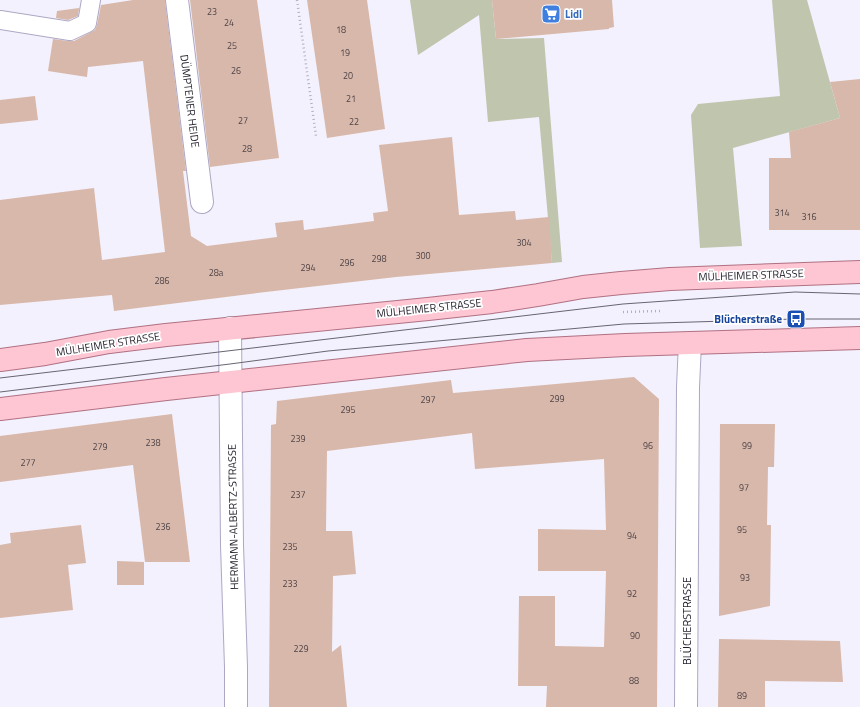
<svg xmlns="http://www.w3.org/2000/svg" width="860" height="707" viewBox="0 0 860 707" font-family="'Titillium Web',sans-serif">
	<rect width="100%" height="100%" fill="#f3f1fd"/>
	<!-- green -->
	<g fill="#c0c5ae">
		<polygon points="410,0 492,0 496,39 544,38 562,262 552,263 539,117 488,122 479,15 418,55"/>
		<polygon points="772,0 807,0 840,118 733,148 742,246 700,248 691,115 698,104 780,96"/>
	</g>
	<!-- building -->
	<g fill="#d8b8aa">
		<polygon points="133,0 165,0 186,171 183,171 191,236 207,246 277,237 275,223 303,220 304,230 374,221 373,213 388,211 379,145 452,137 459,215 515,211 516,220 549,217 552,263 396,277 257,293 114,311 112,295 0,305 0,200 94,188 102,260 165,252 143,61 88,67 87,77 48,71 53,39 68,41 74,41 91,32 95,30 97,25 101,5"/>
		<polygon points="190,0 257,0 279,158 210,167"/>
		<polygon points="307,0 367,0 385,129 327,138"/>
		<polygon points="492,0 612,0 614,27 609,28 609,29 496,39"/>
		<polygon points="79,8 78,16 68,20 56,18 57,11"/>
		<polygon points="860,79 860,230 769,230 769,158 791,158 789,132 840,118 830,82"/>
		<polygon points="35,96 38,120 0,124 0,100"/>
		<polygon points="634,377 659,399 657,707 546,707 547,686 518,686 519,596 555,596 555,646 604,647 606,571 538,571 538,529 606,530 604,459 475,469 472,433 327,451 326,531 352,531 356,574 333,576 332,652 341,645 347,707 269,707 271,425 276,424 277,401 451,380 453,393"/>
		<polygon points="172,414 190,562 145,562 133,465 0,482 0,436"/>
		<polygon points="720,424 775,424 774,467 768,467 767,525 771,525 770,606 719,616"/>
		<polygon points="81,525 86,563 68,565 73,610 0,618 0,545 11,543 10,533"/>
		<polygon points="117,561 144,562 144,585 117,585"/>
		<polygon points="719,639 840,641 843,682 765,681 765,707 718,707"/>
	</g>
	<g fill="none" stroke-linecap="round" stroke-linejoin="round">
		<!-- lane casing -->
		<g stroke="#aea7c4" stroke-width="20">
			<polyline id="lane" points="0,20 70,31 87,23 91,0"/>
		</g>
		<!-- street casing -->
		<g stroke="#aea7c4" stroke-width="24">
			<g id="street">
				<polyline points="177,0 202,202"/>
				<polyline points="230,328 232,545 236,667 236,707"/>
				<polyline points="686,707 688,387 690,343"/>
			</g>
		</g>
		<!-- primary casing -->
		<g stroke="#b07183" stroke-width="24">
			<g id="primary">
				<polyline points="0,360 45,354 109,342 166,335 428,309 492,302 538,295 583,287 621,283 670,279 860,272"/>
				<polyline points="0,409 166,389 527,350 625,345 860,338"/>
			</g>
		</g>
		<!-- path -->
		<g stroke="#b1afbb" stroke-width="2.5" stroke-dasharray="1 3" stroke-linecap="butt">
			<polyline points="297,0 316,136"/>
			<polyline points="623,312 660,311"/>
		</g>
		<!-- lane -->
		<use href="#lane" stroke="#fff" stroke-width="18"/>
		<!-- street -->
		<use href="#street" stroke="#fff" stroke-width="22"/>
		<!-- primary -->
		<use href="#primary" stroke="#fec5d2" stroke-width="22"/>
		<!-- tram -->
		<g stroke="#676570" stroke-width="1">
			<polyline points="0,378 623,304 795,292 860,294"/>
			<polyline points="0,392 230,364 328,351 624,324 796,319 860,319"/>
		</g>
	</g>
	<!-- icons -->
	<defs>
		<g id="supermarket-square" transform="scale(1)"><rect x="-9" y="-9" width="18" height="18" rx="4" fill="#3f7fe0" stroke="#fff"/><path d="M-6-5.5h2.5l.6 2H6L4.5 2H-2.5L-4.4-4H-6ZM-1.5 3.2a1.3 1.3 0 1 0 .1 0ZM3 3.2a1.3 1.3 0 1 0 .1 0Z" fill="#fff"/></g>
		<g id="bus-square" transform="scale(1)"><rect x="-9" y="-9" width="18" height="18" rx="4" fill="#1a4fb4" stroke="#fff"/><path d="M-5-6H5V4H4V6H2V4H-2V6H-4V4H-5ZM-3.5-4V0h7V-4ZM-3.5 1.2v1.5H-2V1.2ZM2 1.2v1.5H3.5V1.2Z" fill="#fff"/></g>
	</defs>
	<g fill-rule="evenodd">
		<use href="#supermarket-square" x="551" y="14"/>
		<use href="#bus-square" x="796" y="319"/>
	</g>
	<g text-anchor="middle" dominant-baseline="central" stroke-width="3.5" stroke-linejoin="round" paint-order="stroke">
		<!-- number labels -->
		<g font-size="9" fill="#4e4448">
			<text x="212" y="11">23</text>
			<text x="229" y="22">24</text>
			<text x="341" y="29">18</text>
			<text x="232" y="45">25</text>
			<text x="345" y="52">19</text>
			<text x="236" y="70">26</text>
			<text x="348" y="75">20</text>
			<text x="351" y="98">21</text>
			<text x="243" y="120">27</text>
			<text x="354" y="121">22</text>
			<text x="247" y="148">28</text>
			<text x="782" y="212">314</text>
			<text x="809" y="216">316</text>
			<text x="524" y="242">304</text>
			<text x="423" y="255">300</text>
			<text x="379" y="258">298</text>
			<text x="347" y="262">296</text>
			<text x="308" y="267">294</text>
			<text x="216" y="272">28a</text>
			<text x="162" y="280">286</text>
			<text x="557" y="398">299</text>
			<text x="428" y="399">297</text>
			<text x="348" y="409">295</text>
			<text x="298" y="438">239</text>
			<text x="153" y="442">238</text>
			<text x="648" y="445">96</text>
			<text x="747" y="445">99</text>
			<text x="100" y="446">279</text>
			<text x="28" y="462">277</text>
			<text x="744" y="487">97</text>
			<text x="298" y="494">237</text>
			<text x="163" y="526">236</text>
			<text x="742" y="529">95</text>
			<text x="632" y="535">94</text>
			<text x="290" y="546">235</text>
			<text x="745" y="577">93</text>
			<text x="290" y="583">233</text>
			<text x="632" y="593">92</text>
			<text x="635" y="635">90</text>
			<text x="301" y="648">229</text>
			<text x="634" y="680">88</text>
			<text x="742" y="695">89</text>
		</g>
		<!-- shop labels -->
		<g font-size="11" font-weight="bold" fill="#366cbe" stroke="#fff" text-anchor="start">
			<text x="565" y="14">Lidl</text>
		</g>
		<!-- street labels -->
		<g font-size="11" fill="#201d28" stroke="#fff">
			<text transform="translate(190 101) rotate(83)">DÜMPTENER HEIDE</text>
			<text transform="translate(751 275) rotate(-2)">MÜLHEIMER STRASSE</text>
			<text transform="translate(429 308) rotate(-6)">MÜLHEIMER STRASSE</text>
			<text transform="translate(108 344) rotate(-9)">MÜLHEIMER STRASSE</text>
			<text transform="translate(233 517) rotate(-91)">HERMANN-ALBERTZ-STRASSE</text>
			<text transform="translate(687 621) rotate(-90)">BLÜCHERSTRASSE</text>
		</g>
		<!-- transit labels -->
		<g font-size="11" font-weight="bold" fill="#164399" stroke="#fff" text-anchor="end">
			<text x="782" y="319">Blücherstraße</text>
		</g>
	</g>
</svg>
